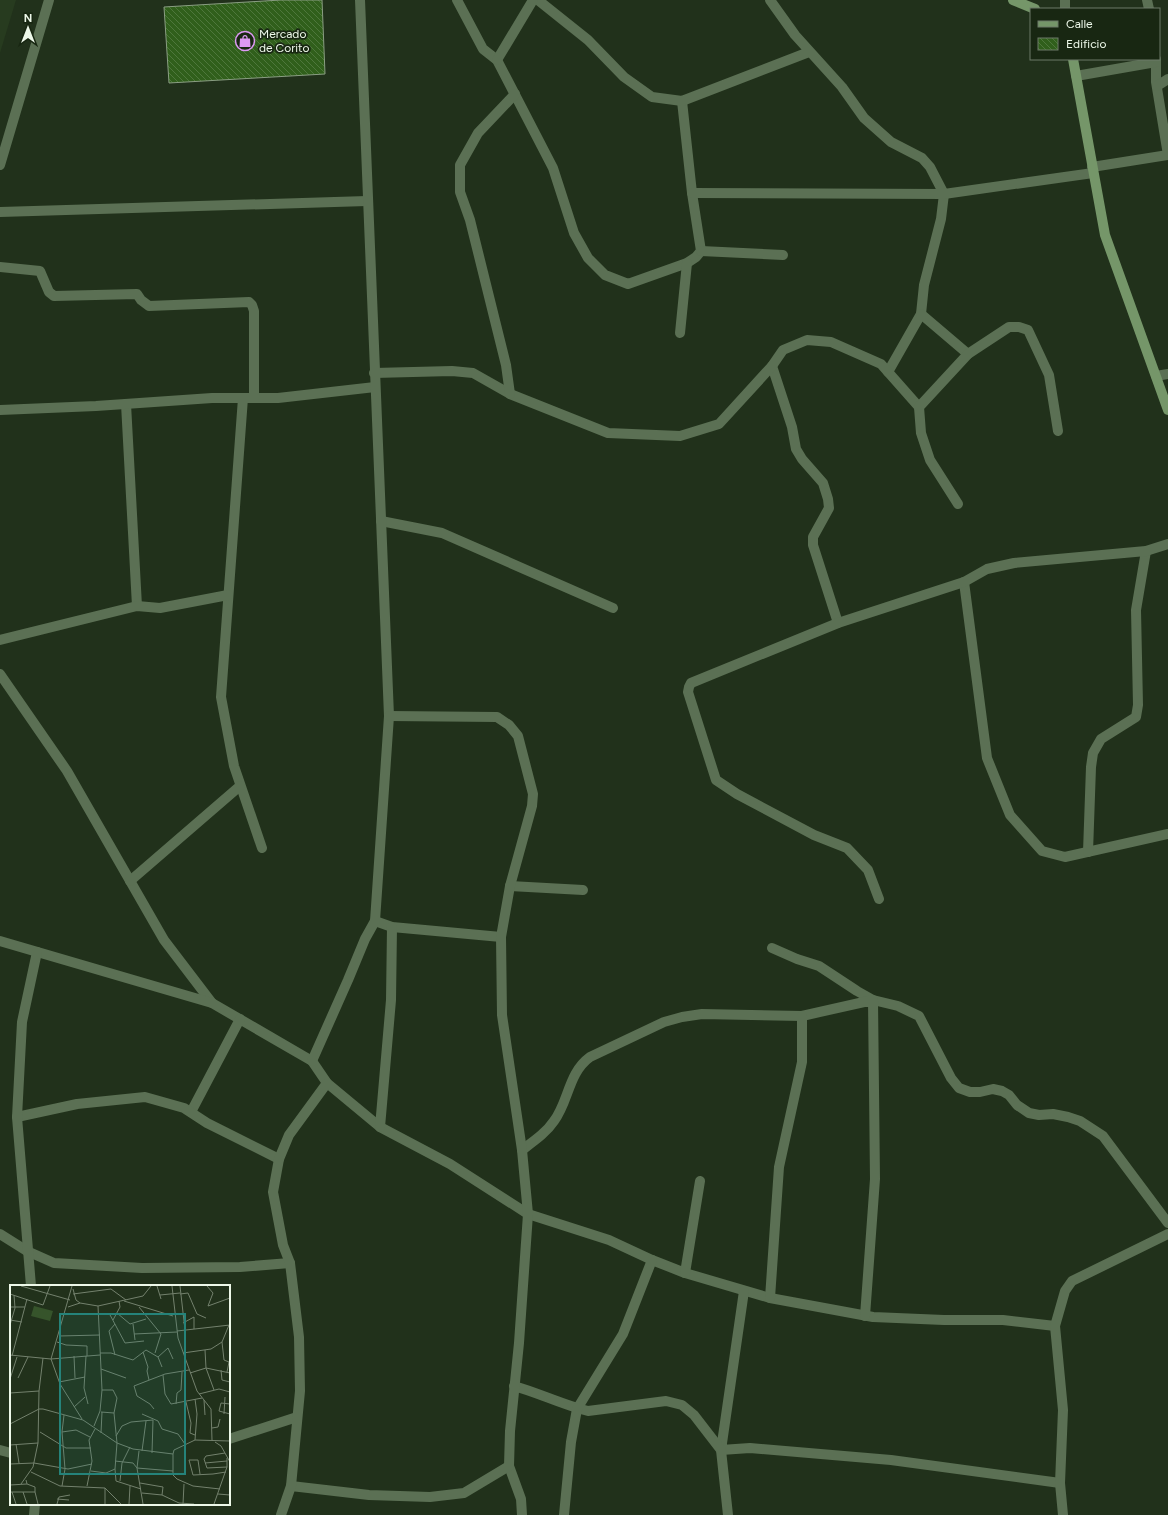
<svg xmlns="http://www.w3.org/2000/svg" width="1168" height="1515" viewBox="0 0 1168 1515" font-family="Figtree,sans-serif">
	<defs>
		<pattern id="building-back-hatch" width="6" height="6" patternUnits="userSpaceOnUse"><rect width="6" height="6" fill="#305f1b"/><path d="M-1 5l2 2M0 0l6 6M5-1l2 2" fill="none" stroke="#4e773c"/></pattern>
	</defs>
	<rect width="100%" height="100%" fill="#21311b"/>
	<!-- built -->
	<polygon fill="#273b1f" points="0,0 16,0 0,53"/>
	<!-- building -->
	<polygon fill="url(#building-back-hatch)" stroke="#8a9e83" points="281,0 322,0 325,74 169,83 164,7"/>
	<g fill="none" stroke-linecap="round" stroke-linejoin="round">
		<!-- street -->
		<g stroke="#5b7054" stroke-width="10">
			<polyline points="457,0 483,49 497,60 553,168 574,233 588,258 605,275 628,284 687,263 696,257 701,251 692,193 682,101"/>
			<polyline points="538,0 588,40 624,77 652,97 682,101 809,52"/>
			<polyline points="770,0 795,35 842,87 864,118 891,142 922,158 930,167 944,194 941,219 924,285 921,314 888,372"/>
			<polyline points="1065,0 1065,9"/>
			<polyline points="1147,0 1149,9"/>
			<polyline points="1156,59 1156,82 1168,155"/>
			<polyline points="497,60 533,0"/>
			<polyline points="1076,76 1156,62"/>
			<polyline points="1157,86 1168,79"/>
			<polyline points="0,165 49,0"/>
			<polyline points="1092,167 1168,155"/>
			<polyline points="692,193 944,194 1093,173"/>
			<polyline points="0,212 367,201"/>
			<polyline points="701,251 783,255"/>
			<polyline points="0,267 40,271 49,292 54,296 137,294 141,300 149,306 249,302 252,305 254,311 254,398"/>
			<polyline points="921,314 968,354"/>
			<polyline points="680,333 687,263"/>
			<polyline points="772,366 792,427 796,449 802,459 823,483 828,499 829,508 813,537 813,545 838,623"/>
			<polyline points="374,373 452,371 473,373 510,394 608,433 680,436 719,424 772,366 783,350 807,340 831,342 881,364 919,407"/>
			<polyline points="1156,376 1168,374"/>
			<polyline points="510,394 506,365 470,220 460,192 460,165 478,133 515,94"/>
			<polyline points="243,398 221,697 234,766 262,848"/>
			<polyline points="126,404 137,606"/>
			<polyline points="0,410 96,406 212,398 278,398 375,387"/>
			<polyline points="958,504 930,460 921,433 919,407 968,354 1009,327 1019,327 1028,330 1049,375 1058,431"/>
			<polyline points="381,521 442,533 613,608"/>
			<polyline points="964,582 987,758 1010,815 1042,851 1065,857 1168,834"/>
			<polyline points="0,640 137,606 160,608 228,595"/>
			<polyline points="0,674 67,771 164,940 212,1003"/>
			<polyline points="1088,852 1091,767 1093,753 1101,739 1136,717 1138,705 1136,610 1146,551"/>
			<polyline points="130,881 240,786"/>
			<polyline points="510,886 583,890"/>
			<polyline points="879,899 868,870 847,848 814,835 737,794 716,780 688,692 689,687 691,683 838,623 964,582 987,569 1014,563 1146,551 1168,544"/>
			<polyline points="375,921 392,927 501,937"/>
			<polyline points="0,941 212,1003 312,1061 327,1083 380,1127 450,1164 528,1214 609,1240 652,1260 685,1273 770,1298 873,1317 944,1320 1003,1320 1055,1326"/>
			<polyline points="772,948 797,959 819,966 857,991 873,1000 898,1006 919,1016 951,1078 959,1088 970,1092 980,1092 993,1089 1002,1091 1009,1095 1017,1105 1029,1113 1039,1115 1053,1114 1068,1117 1080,1121 1103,1136 1168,1223"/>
			<polyline points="312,1061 348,980 365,939 375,921 389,716 360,0"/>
			<polyline points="191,1112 240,1019"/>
			<polyline points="17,1117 77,1104 145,1097 184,1108 207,1123 279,1159"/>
			<polyline points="380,1127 391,1000 392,927"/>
			<path d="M522,1150c12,-9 24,-17 32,-29 15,-20 14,-48 36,-64l74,-35 18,-5 20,-3 100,2 71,-16 2,179 -10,137"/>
			<polyline points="0,1234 27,1251 54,1263 142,1268 240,1267 290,1263"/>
			<polyline points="685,1273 700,1181"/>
			<polyline points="31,1286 17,1117 22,1022 37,952"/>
			<polyline points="744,1291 721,1450 750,1448 891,1460 1060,1483"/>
			<polyline points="770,1298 779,1167 802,1062 802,1016"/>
			<path d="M514,1386c25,7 49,19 74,25l78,-10 16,4 12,10 27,35 7,65"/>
			<polyline points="229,1439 297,1417"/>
			<polyline points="0,1450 11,1453"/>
			<polyline points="509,1466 521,1499 522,1515"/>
			<polyline points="291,1486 369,1495 430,1497 464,1493 509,1466 510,1431 519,1343 528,1214 522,1150 502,1015 501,937 510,886 532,806 533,794 518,736 509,725 497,717 389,716"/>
			<polyline points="34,1515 35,1504"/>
			<polyline points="281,1515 291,1486 300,1391 299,1337 290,1263 283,1245 273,1192 279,1159 289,1135 327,1083"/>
			<polyline points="564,1515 571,1442 577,1409 623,1334 652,1260"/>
			<polyline points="1063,1515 1060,1483 1063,1410 1055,1326 1065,1291 1072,1281 1168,1234"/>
		</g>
		<!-- secondary -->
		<g stroke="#759669" stroke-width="10">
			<polyline points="1013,0 1035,9"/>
			<polyline points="1073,59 1105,235 1168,410"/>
		</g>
	</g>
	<!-- icons -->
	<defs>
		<g id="shop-ring" transform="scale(1)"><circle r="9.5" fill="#182712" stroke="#dd99f3" stroke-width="1.5"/><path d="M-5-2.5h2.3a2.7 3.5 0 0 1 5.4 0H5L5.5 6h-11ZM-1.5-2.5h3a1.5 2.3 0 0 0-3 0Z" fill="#dd99f3"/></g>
	</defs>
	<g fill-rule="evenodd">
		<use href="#shop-ring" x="245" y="41"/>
	</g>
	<g text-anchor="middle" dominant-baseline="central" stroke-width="3.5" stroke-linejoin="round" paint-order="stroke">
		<!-- poi labels -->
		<g font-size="12" fill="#edf8e9" stroke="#182712" text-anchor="start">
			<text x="259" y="34">Mercado<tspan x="259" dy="14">de Corito</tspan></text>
		</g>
	</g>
	<!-- overview -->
	<g transform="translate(10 1285)">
		<rect width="220" height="220" fill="#21311b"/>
		<path d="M24,21l19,5 -3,10 -19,-5z" fill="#36542b"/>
		<path fill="none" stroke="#73816d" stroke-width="1" d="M11,1l49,14M62,1l-21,73 9,25 22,35M147,1l4,13M162,1l6,52 19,53 14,18 1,31M170,1l5,44M197,1l6,7 -5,13 22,-8M63,4l3,11 4,3M0,9l33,11 7,-19M63,9l38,-5 15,11M170,9l8,-1 9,21 9,4M150,10l20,-2M114,16l49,15M0,22h15M58,22l12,-4 18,3 45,-10 8,-10M129,22l22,27 -6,19M99,28l16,30 19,-2M107,28l13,11 16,-5M0,35l12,2M103,35l7,-13 -1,-6M173,38l11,-6v12M123,39l2,16M0,40l5,-17 -1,-13M167,46l53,-6M124,49l43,-2M49,51l41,-1M47,57l9,3 21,1v10M195,65l1,18 8,22M133,67l5,15 -1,4 2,9M90,68h11l22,7 13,-10 12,7M173,68l28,-4 11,-7M0,70l41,4 49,-4M105,70l-6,-24 6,-7M2,71l15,-57M64,71l1,22M76,71l-2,32 4,16M152,82l-4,-10 10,-9 5,11M91,84l25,9M211,85l1,10 8,2M217,87l2,-10 -5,-2 -2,-18 7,-17M180,88l16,-5 24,5M153,90l2,19 6,10 31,-6M8,93l10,-21M0,94l7,-22M49,97l26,-5M0,108l29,-2M189,109l20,-5 11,3M194,115l1,15M176,117l5,21 -1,10 5,2M166,119l1,-11 4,-3 1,-18M220,119l-9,-1 -2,8 11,3M64,122l11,-10M144,124l-4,-5 -13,-8 -3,-10 31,-12 24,-4M91,127l13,1M132,129l16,7 4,8 16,5 7,10M214,129l1,-17M0,139l29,-15h4l40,11 34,23 16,6 40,5M84,141l6,-15 2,-21 -4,-84M202,143l6,-1 2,-8M30,147l26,16h25M52,147l14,-2 14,7M91,148l1,-21M106,151l6,-10 9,-4 22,-2 -1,33M185,155l2,-26 -2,-15M205,157l6,4 9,16M6,159l3,19M0,160l28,-2M129,166l-2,17 36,3M132,166l4,-30M215,168l-19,3 -2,3 3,9 20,-1M105,176l18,2 4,5 6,36M195,178l22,-2M0,179l24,-1 34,6 24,-5M105,184l1,12 25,8M81,186l15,2 9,-4 2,-26 -3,-30 3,-15 -4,-8h-11M21,187l29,14 45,2 16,16M190,189l-2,-14h-9l4,15 20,-1 13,-2M110,196l2,-18 8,-16M130,198l23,4 -1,8M11,199l12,-17 5,-24 1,-52 4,-33M0,200l17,-1 -1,-4M52,201l3,-17 -3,-37 2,-17M77,201l5,-25 -3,-21 6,-11M210,204l-27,-3 -16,-7 -4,-4v-21l1,-4 21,-10 35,1M0,207h13M2,207l4,12M25,207l3,12M132,208l20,2 17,8 15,1M208,209l12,1M47,214l12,1M17,219l-4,-12h12v-5l-8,-3M47,219l2,-7 11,-2M95,219v-16M119,219l1,-18M173,219l1,-20M204,219l13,-37v-9"/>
		<path fill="#25837a" fill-opacity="0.15" stroke="#25837a" stroke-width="2" d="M50,29h125v160h-125z"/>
		<rect width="220" height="220" fill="none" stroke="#edf8e9" stroke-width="2"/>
	</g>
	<!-- legend -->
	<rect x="1030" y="8" width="130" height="52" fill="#182712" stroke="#6d7b68"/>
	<rect x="1038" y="21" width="20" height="6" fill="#759669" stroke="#6d7b68"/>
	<text x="1066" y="28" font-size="12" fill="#edf8e9">Calle</text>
	<rect x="1038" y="38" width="20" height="12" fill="url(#building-back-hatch)" stroke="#6d7b68"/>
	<text x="1066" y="48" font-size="12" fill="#edf8e9">Edificio</text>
	<!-- north arrow -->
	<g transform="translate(28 28)" stroke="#182712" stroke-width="3" paint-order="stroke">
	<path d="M0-3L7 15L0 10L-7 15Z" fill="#edf8e9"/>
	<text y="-6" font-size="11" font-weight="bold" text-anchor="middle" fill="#edf8e9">N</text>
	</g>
</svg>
